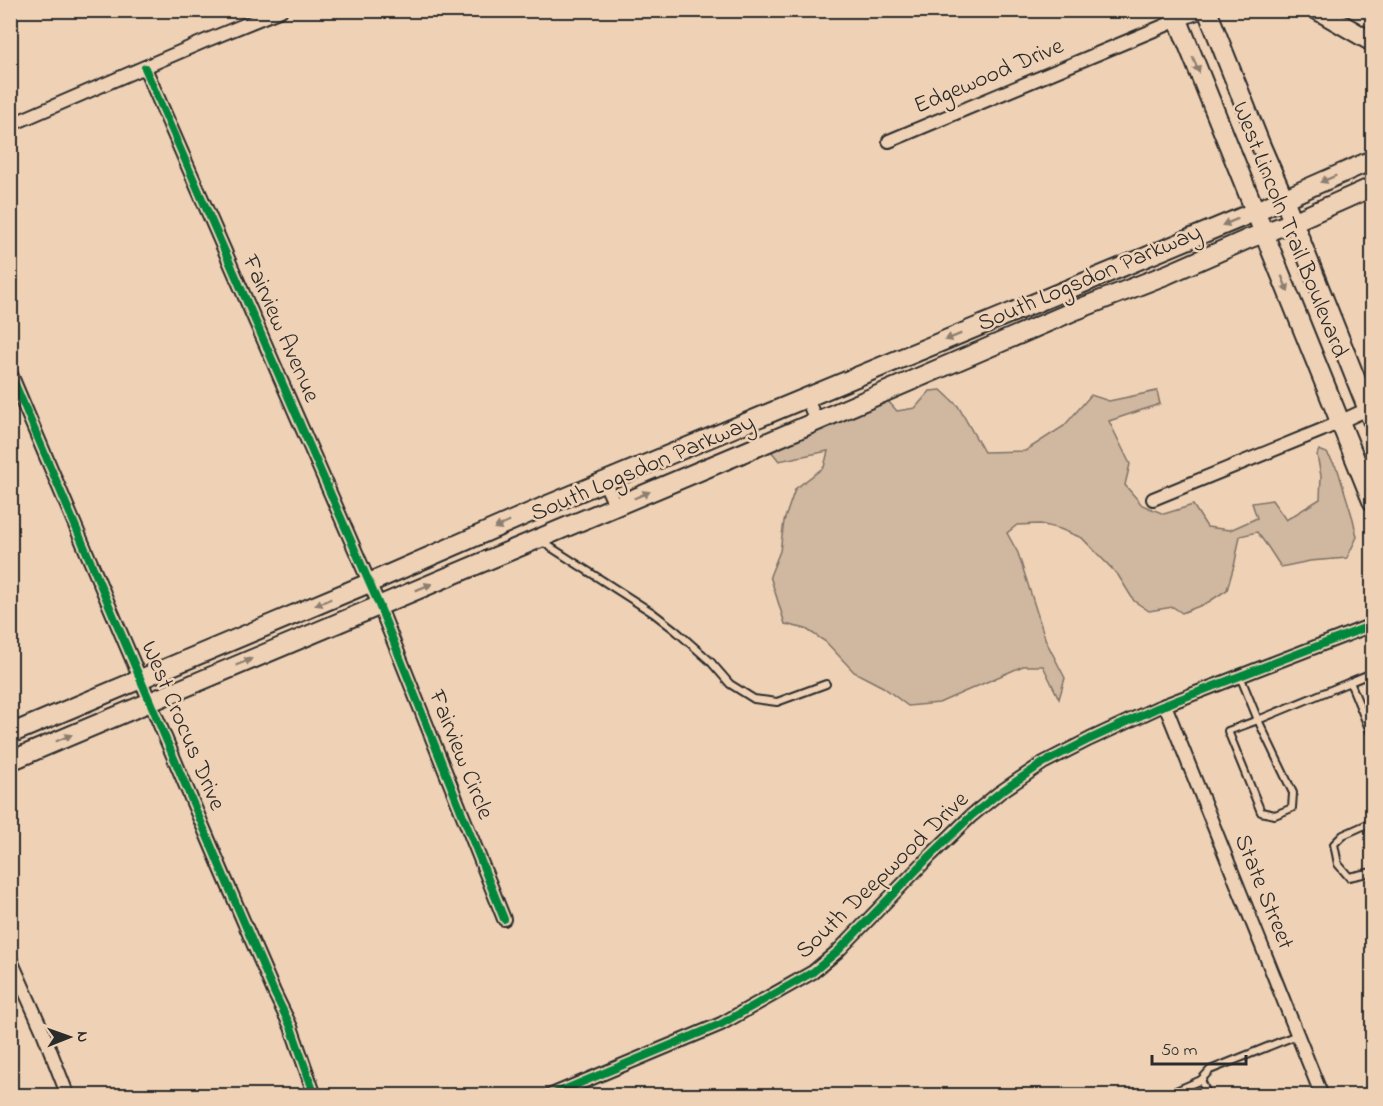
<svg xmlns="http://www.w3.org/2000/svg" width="1383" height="1106" viewBox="0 0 1383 1106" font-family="'Indie Flower',sans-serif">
	<rect width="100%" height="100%" fill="#efd2b6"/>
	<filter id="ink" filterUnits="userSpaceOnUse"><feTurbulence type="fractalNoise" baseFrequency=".0167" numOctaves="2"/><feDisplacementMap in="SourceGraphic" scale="12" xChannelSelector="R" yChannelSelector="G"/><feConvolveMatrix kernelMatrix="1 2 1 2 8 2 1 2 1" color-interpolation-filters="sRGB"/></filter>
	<g filter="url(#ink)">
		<!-- green -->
		<polygon fill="#cfb7a0" stroke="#7d7166" stroke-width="1.5" points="941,390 958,406 984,452 1025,451 1064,426 1091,395 1109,401 1157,391 1160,404 1109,421 1130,464 1125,485 1142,505 1164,514 1193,505 1207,527 1230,530 1257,518 1252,503 1272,500 1286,520 1320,499 1321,476 1317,455 1319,450 1327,453 1338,470 1353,519 1357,537 1347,558 1310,561 1281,567 1268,547 1257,532 1240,536 1235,562 1227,590 1207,603 1182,613 1173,607 1149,611 1134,601 1118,575 1082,538 1060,529 1040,524 1017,525 1007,533 1018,553 1046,641 1065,678 1059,699 1043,666 1023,666 939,703 908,706 883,687 854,672 826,642 806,629 785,624 770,576 780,551 784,521 795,489 824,467 828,451 779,461 771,451 887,400 897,411 915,408 930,391"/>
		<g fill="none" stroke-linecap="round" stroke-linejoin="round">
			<!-- lane casing -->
			<g stroke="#2b2b2b" stroke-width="10">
				<g id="lane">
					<polyline points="541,541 653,613 675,630 710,661 730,684 754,699 777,702 826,684"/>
					<polyline points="1240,676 1258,720 1350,682 1372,736"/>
					<polyline points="1350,682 1372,673"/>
					<polygon points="1258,720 1293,793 1292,808 1275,815 1261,812 1228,731"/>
					<polyline points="1372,822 1343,835 1334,844 1338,864 1349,877 1372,872"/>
					<polyline points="1201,1080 1210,1070 1297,1035"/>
					<polyline points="1172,1096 1171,1093 1201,1080 1208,1096"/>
				</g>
			</g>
			<!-- street casing -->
			<g stroke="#2b2b2b" stroke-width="16">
				<g id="street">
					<polyline points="145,68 379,605 504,919"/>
					<polyline points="10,125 205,41 281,10"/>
					<polyline points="889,141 1178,20 1205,10"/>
					<polyline points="10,372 224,876 274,992 291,1027 315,1096"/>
					<polyline points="807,398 816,421"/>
					<polyline points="604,481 616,507"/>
					<polyline points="1153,499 1322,430 1372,407"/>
					<polyline points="1165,705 1322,1096"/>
					<polyline points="10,958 43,1032 68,1096"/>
					<polyline points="549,1096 721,1024 813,972 838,951 931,855 971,816 999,793 1043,763 1090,739 1157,708 1372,625"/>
				</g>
			</g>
			<!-- secondary casing -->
			<g stroke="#2b2b2b" stroke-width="22">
				<g id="secondary">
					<polyline points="1174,10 1372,501"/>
					<polyline points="1207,10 1261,146 1284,199 1372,420"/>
					<polyline points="1317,10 1372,42"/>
					<polyline points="10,734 369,583 550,504 1240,218 1372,160"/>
					<polyline points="10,761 759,446 1076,310 1168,274 1248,239 1293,222 1372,187"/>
				</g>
			</g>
			<!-- lane -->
			<use href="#lane" stroke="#efd2b6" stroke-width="6"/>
			<!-- street -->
			<use href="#street" stroke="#efd2b6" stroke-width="12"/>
			<!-- secondary -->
			<use href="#secondary" stroke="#efd2b6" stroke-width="18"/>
			<!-- cycleway casing -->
			<g stroke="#efd2b6" stroke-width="11">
				<g id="cycleway">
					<polyline points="145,68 379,605 504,919"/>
					<polyline points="10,372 224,876 274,992 291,1027 315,1096"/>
					<polyline points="549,1096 721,1024 813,972 838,951 931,855 971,816 999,793 1043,763 1090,739 1157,708 1372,625"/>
				</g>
			</g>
			<!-- cycleway -->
			<use href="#cycleway" stroke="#00873e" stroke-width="8"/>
		</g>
		<!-- one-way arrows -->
		<defs><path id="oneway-solid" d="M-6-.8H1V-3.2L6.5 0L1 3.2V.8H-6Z" transform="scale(1.5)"/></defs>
		<g fill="#8d7e70">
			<use href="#oneway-solid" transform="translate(1196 65) rotate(68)"/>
			<use href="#oneway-solid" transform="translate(1328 179) rotate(157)"/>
			<use href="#oneway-solid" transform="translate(1230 222) rotate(158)"/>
			<use href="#oneway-solid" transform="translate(1285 284) rotate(68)"/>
			<use href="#oneway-solid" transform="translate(953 337) rotate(158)"/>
			<use href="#oneway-solid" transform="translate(642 495) rotate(-23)"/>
			<use href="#oneway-solid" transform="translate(502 525) rotate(156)"/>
			<use href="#oneway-solid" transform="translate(424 587) rotate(-22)"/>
			<use href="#oneway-solid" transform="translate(323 602) rotate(157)"/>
			<use href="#oneway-solid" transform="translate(244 662) rotate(-23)"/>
			<use href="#oneway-solid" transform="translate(64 738) rotate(-23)"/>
		</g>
	</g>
	<g text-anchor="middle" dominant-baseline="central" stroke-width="5" stroke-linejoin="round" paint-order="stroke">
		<!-- street labels -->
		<g font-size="24" fill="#2b2b2b" stroke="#efd2b6">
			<text transform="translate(989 77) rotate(-23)">Edgewood Drive</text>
			<text transform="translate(1289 230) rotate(68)">West Lincoln Trail Boulevard</text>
			<text transform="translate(1090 279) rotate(-23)">South Logsdon Parkway</text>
			<text transform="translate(280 329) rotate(66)">Fairview Avenue</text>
			<text transform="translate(643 469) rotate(-23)">South Logsdon Parkway</text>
			<text transform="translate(182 726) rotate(67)">West Crocus Drive</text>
			<text transform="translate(460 755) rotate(68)">Fairview Circle</text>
			<text transform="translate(883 876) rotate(-44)">South Deepwood Drive</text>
			<text transform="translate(1263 892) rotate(68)">State Street</text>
		</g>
	</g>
	<!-- margin -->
	<rect width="1383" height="1106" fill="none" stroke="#efd2b6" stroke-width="36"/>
	<rect x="18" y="18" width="1347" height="1070" fill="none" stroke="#2b2b2b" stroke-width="2" filter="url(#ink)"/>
	<!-- north arrow -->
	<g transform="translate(69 1037) rotate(89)" stroke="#efd2b6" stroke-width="4.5" paint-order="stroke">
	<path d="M0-4.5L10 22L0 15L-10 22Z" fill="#2b2b2b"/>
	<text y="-9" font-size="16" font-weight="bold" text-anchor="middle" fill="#2b2b2b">N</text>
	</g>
	<!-- scale -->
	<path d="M1152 1055v9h94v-9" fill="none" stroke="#2b2b2b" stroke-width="3"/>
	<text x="1161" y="1055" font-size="18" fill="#2b2b2b" stroke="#efd2b6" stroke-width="4.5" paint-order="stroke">50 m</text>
</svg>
